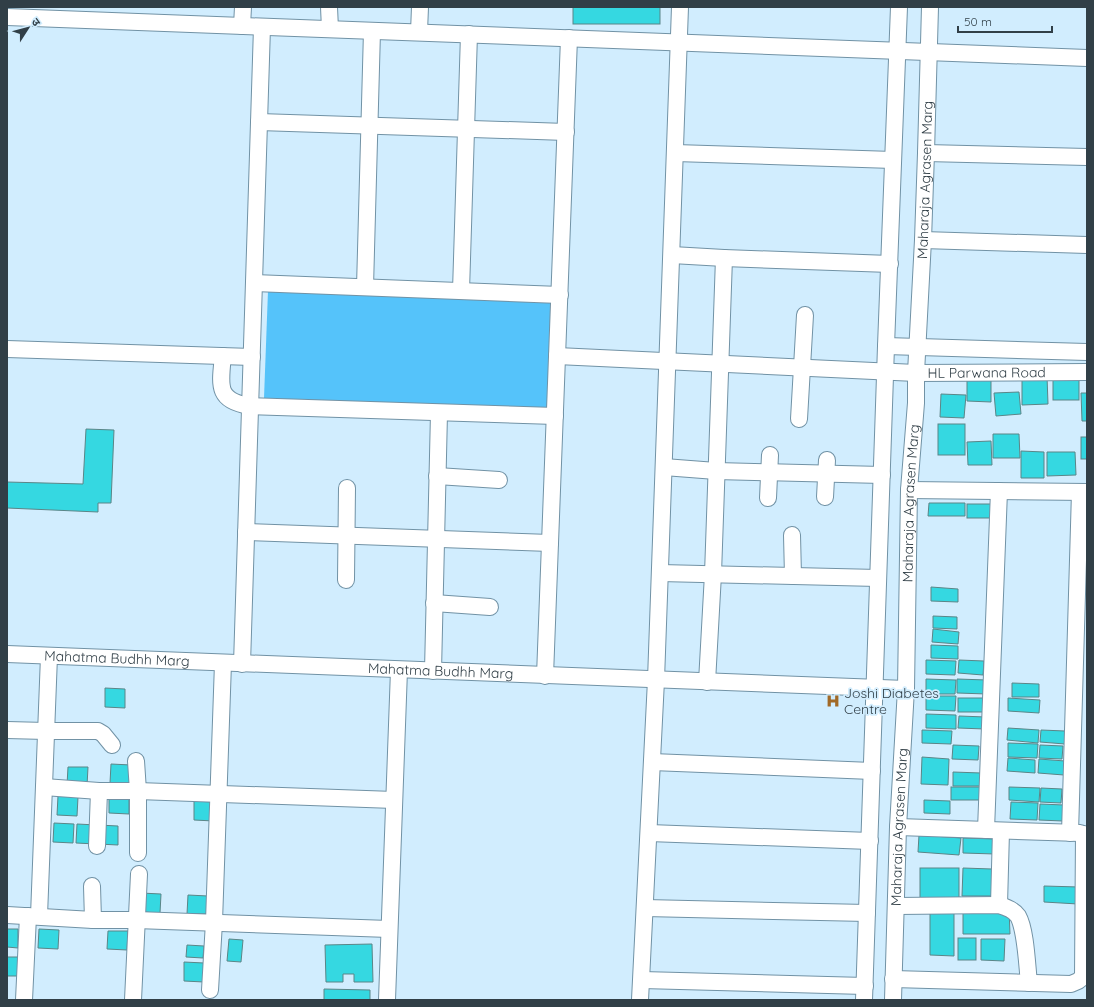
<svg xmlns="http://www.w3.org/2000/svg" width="1094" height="1007" viewBox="0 0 1094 1007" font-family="Quicksand,'Noto Sans Devanagari',sans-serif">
	<rect width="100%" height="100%" fill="#d1edfe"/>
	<!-- green -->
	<polygon fill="#55c3fa" points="268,291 551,303 547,411 264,398"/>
	<!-- building -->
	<g fill="#35d8e1" stroke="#5b8587">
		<rect x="573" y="7" width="87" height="17"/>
		<polygon points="1047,376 1048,404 1022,405 1022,377"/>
		<rect x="1053" y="378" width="26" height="22"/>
		<polygon points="967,379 991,380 991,402 967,401"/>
		<polygon points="1019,392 1021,414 996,416 994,393"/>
		<polygon points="1081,393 1087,393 1087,421 1082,421"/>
		<polygon points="941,394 966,395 964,418 940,417"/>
		<rect x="938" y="424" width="27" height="31"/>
		<polygon points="86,429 114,430 111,503 98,503 98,512 7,508 7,482 83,484"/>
		<polygon points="993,434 1019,434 1020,458 993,458"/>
		<rect x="1081" y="437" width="6" height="22"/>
		<polygon points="991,441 992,465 968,465 967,442"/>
		<polygon points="1021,451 1044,452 1044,478 1021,478"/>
		<polygon points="1047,452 1075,452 1076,475 1047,476"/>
		<polygon points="929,503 965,503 965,516 928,516"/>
		<rect x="967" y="504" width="26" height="14"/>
		<polygon points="931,587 958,589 958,602 931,601"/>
		<polygon points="933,616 957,617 957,629 933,628"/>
		<polygon points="933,629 959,632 958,644 932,642"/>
		<polygon points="931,645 958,646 958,659 931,658"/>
		<polygon points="926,660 956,661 955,675 926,674"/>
		<polygon points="959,660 984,661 983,675 958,673"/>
		<polygon points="926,679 956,680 955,694 926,694"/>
		<polygon points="957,679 987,680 987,694 957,693"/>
		<polygon points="1012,683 1039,684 1039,697 1012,697"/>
		<polygon points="105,688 125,689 125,708 105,707"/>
		<polygon points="926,696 956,696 955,711 926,710"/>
		<rect x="958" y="698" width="29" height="14"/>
		<polygon points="1008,698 1040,700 1039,713 1008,711"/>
		<polygon points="926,714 956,715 956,729 926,728"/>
		<polygon points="959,716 986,717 985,729 958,728"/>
		<polygon points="1008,728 1039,730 1038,743 1007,740"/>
		<polygon points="922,730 952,731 951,744 922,743"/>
		<polygon points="1041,730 1065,731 1065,744 1040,742"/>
		<polygon points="1008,743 1038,744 1037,758 1008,757"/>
		<polygon points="953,745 979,746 978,760 952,759"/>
		<polygon points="1040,745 1063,746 1062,759 1039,758"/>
		<polygon points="922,757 949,759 948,785 921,784"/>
		<polygon points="1008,758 1035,760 1035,773 1007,771"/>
		<polygon points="1039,759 1065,761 1064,775 1038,773"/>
		<polygon points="111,764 131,765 130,784 110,783"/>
		<polygon points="68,767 88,767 87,786 67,785"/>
		<polygon points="953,772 981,773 981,786 953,786"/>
		<rect x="951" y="787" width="30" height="13"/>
		<polygon points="1009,787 1040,788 1039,802 1009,800"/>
		<polygon points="1041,788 1062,789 1061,803 1040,802"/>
		<polygon points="109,795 129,795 129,814 109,813"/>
		<polygon points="58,796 78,797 77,816 57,815"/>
		<polygon points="924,800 950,801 950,814 924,813"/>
		<polygon points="194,801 214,802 214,821 194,820"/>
		<polygon points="1011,802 1038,803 1037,820 1010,819"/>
		<polygon points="1040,804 1064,805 1063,821 1039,820"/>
		<polygon points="54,823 74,824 73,843 53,842"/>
		<polygon points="77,824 97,825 96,844 76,843"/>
		<polygon points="98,825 118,826 118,845 98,844"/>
		<polygon points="919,835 961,838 959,855 918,852"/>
		<polygon points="963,838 995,839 995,854 963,853"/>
		<rect x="920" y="868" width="39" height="31"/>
		<polygon points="963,868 992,869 992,896 962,896"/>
		<polygon points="1044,886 1079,887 1078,904 1044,902"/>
		<polygon points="141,893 161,894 160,913 141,912"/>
		<polygon points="188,895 208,896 207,914 187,914"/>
		<polygon points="930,909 954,910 954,956 930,955"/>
		<polygon points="1009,909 1010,934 963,934 963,910"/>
		<polygon points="7,929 18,929 18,948 7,947"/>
		<polygon points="39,929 59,930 58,949 38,948"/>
		<polygon points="108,931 128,931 127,950 107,949"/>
		<rect x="958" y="938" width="18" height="22"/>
		<polygon points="229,939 243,940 241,962 227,961"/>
		<polygon points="981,939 1005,939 1004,961 981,960"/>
		<polygon points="372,944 373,982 354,982 354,974 343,974 343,982 326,982 325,945"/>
		<polygon points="187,945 204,946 203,958 186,957"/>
		<rect x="7" y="957" width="13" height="19"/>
		<polygon points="184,962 204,963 204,982 184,981"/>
		<polygon points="324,989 370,990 370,1000 324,1000"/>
	</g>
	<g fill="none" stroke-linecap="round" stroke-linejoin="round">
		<!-- minor casing -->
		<g stroke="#7192a5" stroke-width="18">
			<g id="minor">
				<polyline points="329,7 330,29"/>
				<polyline points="7,17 1087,58"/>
				<polyline points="242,26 243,7"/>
				<polyline points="419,32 420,7"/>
				<polyline points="259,122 566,132"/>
				<polyline points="675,153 893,160"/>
				<polyline points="926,153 1087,157"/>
				<polyline points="923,240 1087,245"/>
				<polyline points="672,255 724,258 890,264"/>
				<polyline points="254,283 560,295"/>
				<polyline points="365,287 372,31"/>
				<polyline points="461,291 469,34"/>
				<polyline points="886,346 1087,352"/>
				<polyline points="7,349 252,357"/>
				<path d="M223,356c-3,29 -7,45 27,50l305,10"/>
				<path id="s1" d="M557,356l359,17 171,-1"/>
				<polyline points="799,419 805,315"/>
				<polyline points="664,467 716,471 882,475"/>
				<polyline points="437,476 499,480"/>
				<polyline points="909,490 1087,492"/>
				<polyline points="825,497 827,460"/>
				<polyline points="768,498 770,455"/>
				<polyline points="246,532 550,543"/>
				<polyline points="792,535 793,576"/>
				<polyline points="660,573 878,578"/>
				<polyline points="346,580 347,488"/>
				<polyline points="434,603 490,607"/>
				<path id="s2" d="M7,654l899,35"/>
				<polyline points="242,664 262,27"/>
				<polyline points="433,671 439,413"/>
				<polyline points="545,676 569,38"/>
				<polyline points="707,682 713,574 724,258"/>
				<polyline points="7,730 46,731 98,731 103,734 112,745"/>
				<polyline points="136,761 138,791 138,853"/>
				<polyline points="652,762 872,771"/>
				<polyline points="44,787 99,791 138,791 394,800"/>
				<polyline points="898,827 1080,833"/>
				<polyline points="986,830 999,491"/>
				<polyline points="649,833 870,841"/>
				<polyline points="1070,833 1080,492"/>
				<polyline points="97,846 99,791"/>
				<polyline points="92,886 93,920"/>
				<polyline points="999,905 1001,831"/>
				<path d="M896,906l103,-1c7,2 15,5 19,11 8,14 9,50 11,67"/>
				<polyline points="645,908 867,913"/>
				<polyline points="7,915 93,920 136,920 389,929"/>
				<polyline points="39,916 49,656"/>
				<polyline points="893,979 1071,984 1078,981 1083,977 1084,834"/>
				<polyline points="642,980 865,986"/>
				<polyline points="210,990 214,922 223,663"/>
				<polyline points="24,1000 28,916"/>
				<polyline points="133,1000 139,874"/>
				<polyline points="387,1000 399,670"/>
				<polyline points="640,1000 656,680 680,7"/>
				<polyline points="864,1000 886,346 899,7"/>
				<path id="s3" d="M893,1000l5,-173 8,-138 3,-199 7,-87v-30l7,-133 3,-87 4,-146"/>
			</g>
		</g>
		<!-- minor -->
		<use href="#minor" stroke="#fff" stroke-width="16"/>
	</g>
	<!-- icons -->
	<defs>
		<g id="hospital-bare" transform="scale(1.08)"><path d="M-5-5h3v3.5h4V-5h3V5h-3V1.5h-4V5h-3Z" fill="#a16926" stroke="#d1edfe" stroke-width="2.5" paint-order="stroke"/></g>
	</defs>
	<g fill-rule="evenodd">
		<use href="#hospital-bare" x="833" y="701"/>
	</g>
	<g text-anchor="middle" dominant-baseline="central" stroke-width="3.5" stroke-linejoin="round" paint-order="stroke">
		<!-- street labels -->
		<g font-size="14" fill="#313f47" stroke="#d1edfe">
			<text stroke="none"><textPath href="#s3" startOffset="821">Maharaja Agrasen Marg</textPath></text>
			<text stroke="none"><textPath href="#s1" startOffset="430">HL Parwana Road</textPath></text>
			<text stroke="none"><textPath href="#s3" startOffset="497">Maharaja Agrasen Marg</textPath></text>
			<text stroke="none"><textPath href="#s2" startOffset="110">Mahatma Budhh Marg</textPath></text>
			<text stroke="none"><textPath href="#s2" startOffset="434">Mahatma Budhh Marg</textPath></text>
			<text stroke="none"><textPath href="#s3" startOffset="173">Maharaja Agrasen Marg</textPath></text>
		</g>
		<!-- poi labels -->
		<g font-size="14" fill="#313f47" stroke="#d1edfe" text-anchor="start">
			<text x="844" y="693">Joshi Diabetes<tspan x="844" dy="16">Centre</tspan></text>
		</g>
	</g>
	<!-- border -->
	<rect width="1094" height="1007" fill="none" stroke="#313f47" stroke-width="16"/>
	<!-- north arrow -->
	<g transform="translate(28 28) rotate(54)" stroke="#d1edfe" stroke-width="3" paint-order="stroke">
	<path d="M0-3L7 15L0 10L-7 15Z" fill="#313f47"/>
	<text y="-6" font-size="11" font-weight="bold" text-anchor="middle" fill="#313f47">उ</text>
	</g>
	<!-- scale -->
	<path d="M958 26v6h94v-6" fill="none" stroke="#313f47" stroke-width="2"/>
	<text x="964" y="26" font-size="12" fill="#313f47" stroke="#d1edfe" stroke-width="3" paint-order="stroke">50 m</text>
</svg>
